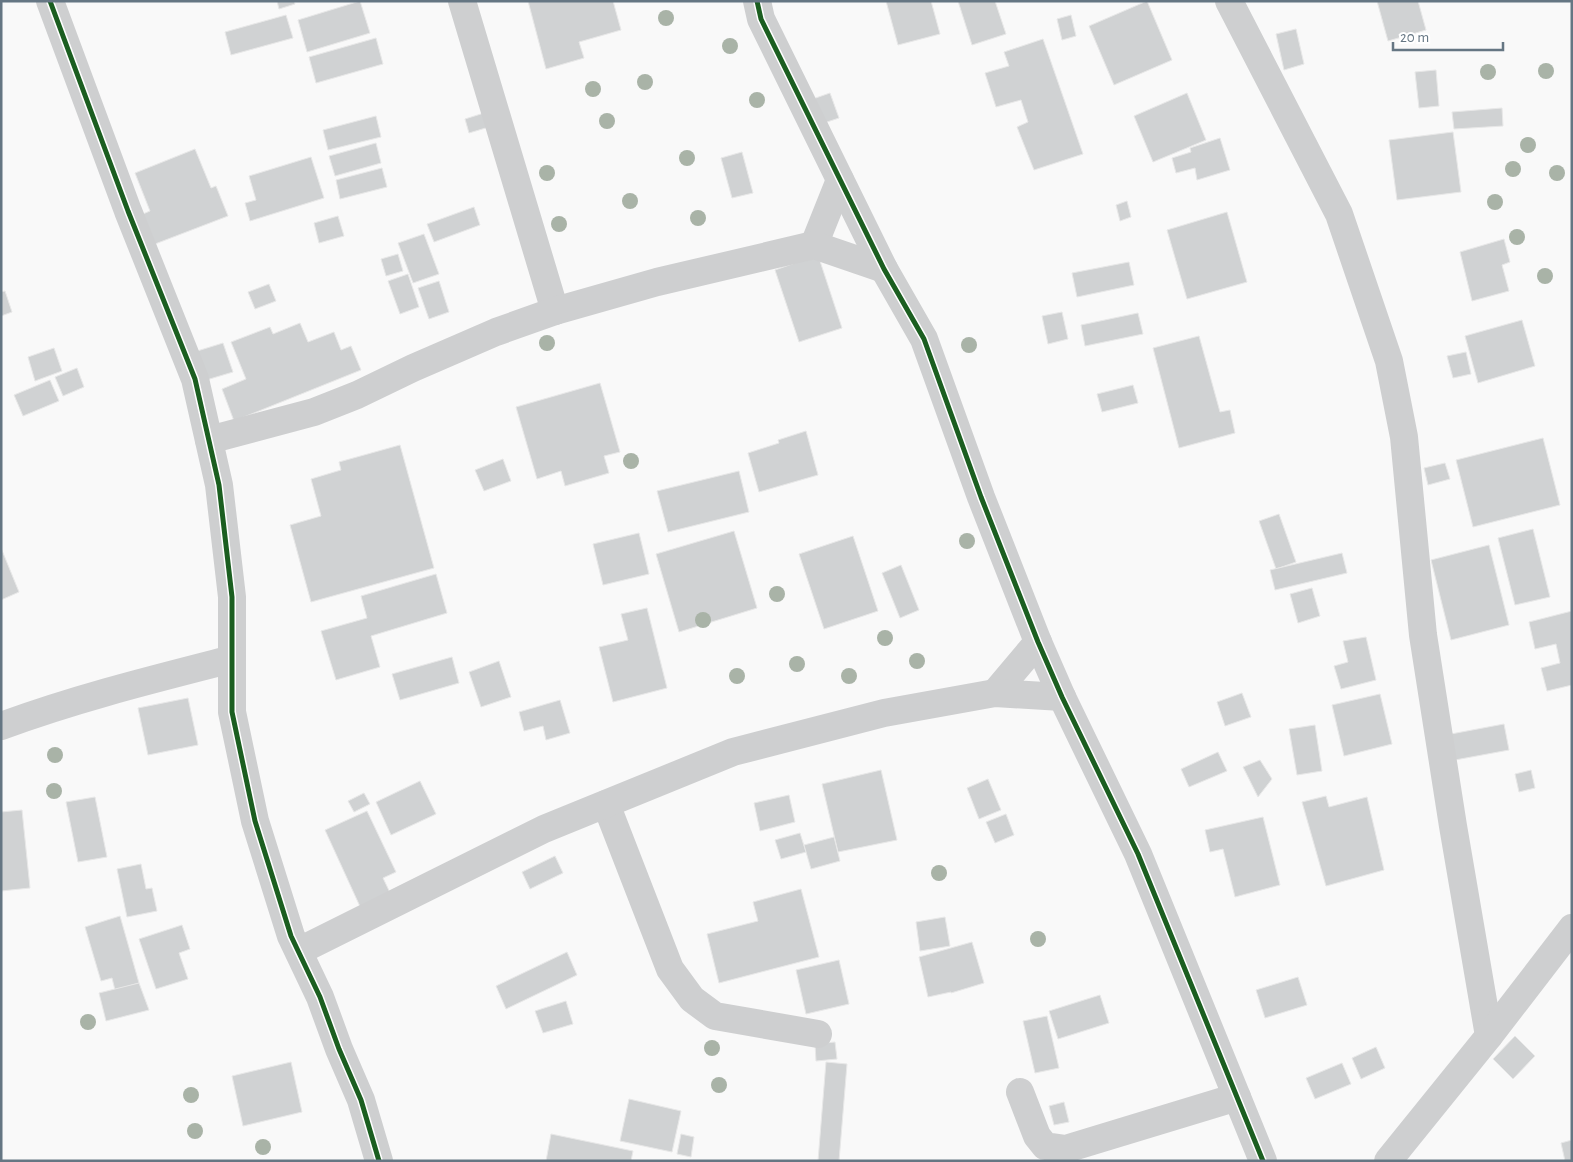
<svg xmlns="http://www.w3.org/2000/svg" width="1573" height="1162" viewBox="0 0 1573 1162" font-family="'Alegreya Sans',sans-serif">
	<rect width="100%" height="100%" fill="#f9f9f9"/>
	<!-- building -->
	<g fill="#d0d2d3" stroke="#e8e8e8">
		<polygon points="277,1 294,1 295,4 279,9"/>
		<polygon points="360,1 370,33 307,52 298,20"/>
		<polygon points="528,1 613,1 621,30 579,42 584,58 546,69"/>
		<polygon points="886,1 931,1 940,34 898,45"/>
		<polygon points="958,1 995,1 1006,34 972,45"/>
		<polygon points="1147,1 1172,60 1114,85 1089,26"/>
		<polygon points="1377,1 1418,1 1426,30 1388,41"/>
		<polygon points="286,15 293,38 231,55 225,32"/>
		<polygon points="1071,15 1076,36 1062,40 1057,19"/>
		<polygon points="1296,29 1304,64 1284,70 1276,34"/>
		<polygon points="376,38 383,64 316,83 309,57"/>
		<polygon points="1043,39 1083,154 1034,170 1017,127 1028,122 1021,100 996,107 985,73 1009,66 1004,52"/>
		<polygon points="1436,70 1439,106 1419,108 1415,72"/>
		<polygon points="830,93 839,118 818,125 810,100"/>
		<polygon points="1187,93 1206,140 1153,162 1134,116"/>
		<polygon points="1502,108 1503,126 1454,129 1452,112"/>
		<polygon points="484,113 489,127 469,133 465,119"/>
		<polygon points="376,116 381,137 328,150 323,130"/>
		<polygon points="1453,132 1461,192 1397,200 1389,140"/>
		<polygon points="1220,138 1230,170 1197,180 1195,168 1176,173 1172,158 1191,152 1190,148"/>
		<polygon points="376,143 381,163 335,176 329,156"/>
		<polygon points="195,149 211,188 216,186 228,216 155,244 143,214 150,211 135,173"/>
		<polygon points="742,152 753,193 732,198 721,158"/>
		<polygon points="311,157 324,198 250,221 245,203 256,200 249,176"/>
		<polygon points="382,168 387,187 340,199 336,180"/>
		<polygon points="1127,201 1131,217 1120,221 1116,205"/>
		<polygon points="474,207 480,225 434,242 427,224"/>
		<polygon points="1227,212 1247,282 1187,299 1167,230"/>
		<polygon points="338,216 344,236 319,243 314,223"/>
		<polygon points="424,234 439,274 413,283 398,243"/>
		<polygon points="1504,239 1510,262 1502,265 1509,291 1472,301 1460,252"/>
		<polygon points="398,254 403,271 386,276 381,259"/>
		<polygon points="818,255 842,328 799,342 775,270"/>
		<polygon points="1129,262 1134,285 1077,297 1072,273"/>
		<polygon points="408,274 419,307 400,314 388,281"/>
		<polygon points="439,281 449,312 429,319 418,288"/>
		<polygon points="269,284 276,301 255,309 248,292"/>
		<polygon points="5,291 12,312 1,316 1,292"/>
		<polygon points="1062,312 1068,339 1048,344 1042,316"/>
		<polygon points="1138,313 1143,334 1085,346 1081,325"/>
		<polygon points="1522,320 1535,366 1478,383 1465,336"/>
		<polygon points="300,323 308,342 334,332 341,350 351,346 361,370 234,421 222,389 246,379 231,342 270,327 273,334"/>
		<polygon points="1199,336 1220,412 1230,410 1235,433 1179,448 1153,348"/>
		<polygon points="223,343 233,372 203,381 194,352"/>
		<polygon points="54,348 62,371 35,381 28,357"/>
		<polygon points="1466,352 1471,374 1453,378 1447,356"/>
		<polygon points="77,368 84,387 63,396 55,377"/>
		<polygon points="50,380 59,401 23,416 14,395"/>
		<polygon points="600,383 620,452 604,456 609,473 565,486 561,471 537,479 516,407"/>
		<polygon points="1133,385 1138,403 1102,412 1097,394"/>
		<polygon points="806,431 818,475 759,492 748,453 779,443 778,440"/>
		<polygon points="1543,438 1560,505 1473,527 1456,460"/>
		<polygon points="400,445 434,568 311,602 290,525 321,516 311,479 341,470 339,462"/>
		<polygon points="503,459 511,481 484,491 475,470"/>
		<polygon points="1445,463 1450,479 1428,485 1424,468"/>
		<polygon points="739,471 749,512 668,532 657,491"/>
		<polygon points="1279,514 1296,562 1276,569 1259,521"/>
		<polygon points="1533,529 1550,597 1515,605 1498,538"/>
		<polygon points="734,531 757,608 679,632 656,554"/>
		<polygon points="639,533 649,574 603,585 593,544"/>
		<polygon points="853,536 878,611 824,629 799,554"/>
		<polygon points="1489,545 1509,625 1451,640 1431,560"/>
		<polygon points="1,548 19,592 1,600"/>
		<polygon points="1342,553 1347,573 1275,590 1270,570"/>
		<polygon points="901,565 919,610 900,618 882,573"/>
		<polygon points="436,574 447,613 371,636 380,667 336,680 321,631 367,618 361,596"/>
		<polygon points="1312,588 1320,616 1298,623 1290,594"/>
		<polygon points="647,608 667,688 613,702 599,647 628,640 621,614"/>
		<polygon points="1572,611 1572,685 1547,691 1541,668 1560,663 1556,644 1535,649 1529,622"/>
		<polygon points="1366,637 1376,680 1341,689 1334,666 1348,662 1343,641"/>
		<polygon points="452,657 459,683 400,700 392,674"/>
		<polygon points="499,661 511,697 481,707 469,672"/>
		<polygon points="1242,693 1251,717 1225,726 1217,702"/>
		<polygon points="1380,694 1392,744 1344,756 1332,705"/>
		<polygon points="188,698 198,745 148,755 138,708"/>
		<polygon points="560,700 570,733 546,740 543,726 524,731 519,712"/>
		<polygon points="1504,724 1509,750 1455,760 1451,734"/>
		<polygon points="1315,725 1322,771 1297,775 1289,729"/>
		<polygon points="1218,752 1227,771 1189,787 1181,769"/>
		<polygon points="1260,760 1272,779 1258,797 1243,767"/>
		<polygon points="881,770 897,840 838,852 822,784"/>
		<polygon points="1531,770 1535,788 1519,792 1515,774"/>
		<polygon points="988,779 1001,810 979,819 967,788"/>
		<polygon points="420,781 436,814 391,835 376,802"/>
		<polygon points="364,793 370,804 354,812 348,801"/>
		<polygon points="789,795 795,822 760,831 754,803"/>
		<polygon points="1326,796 1329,807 1367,797 1384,870 1326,886 1302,802"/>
		<polygon points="95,797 107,857 78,862 66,802"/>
		<polygon points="22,810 30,888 1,891 1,812"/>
		<polygon points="367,811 396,872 383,878 393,899 363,913 325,830"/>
		<polygon points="1006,814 1014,835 995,843 986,822"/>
		<polygon points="1263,817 1280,885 1235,897 1223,849 1210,852 1205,830"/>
		<polygon points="800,833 806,852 781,859 775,840"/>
		<polygon points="834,837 840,861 811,869 804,845"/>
		<polygon points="555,856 563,873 530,889 522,872"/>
		<polygon points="141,864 146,889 152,888 157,911 127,917 117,869"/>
		<polygon points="801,889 819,957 719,983 707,934 758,921 753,902"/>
		<polygon points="120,916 139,983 115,990 112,978 101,981 85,927"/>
		<polygon points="945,917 950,946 920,951 916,922"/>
		<polygon points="182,925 190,949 179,953 188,979 156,989 139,939"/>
		<polygon points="972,942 984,983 951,993 951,992 928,997 919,957"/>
		<polygon points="567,952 577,975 506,1009 496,986"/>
		<polygon points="839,960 849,1004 806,1014 796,970"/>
		<polygon points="1298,977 1307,1005 1265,1018 1256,990"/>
		<polygon points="139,983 149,1010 106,1021 99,993"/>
		<polygon points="1100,995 1109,1023 1058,1039 1049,1011"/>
		<polygon points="566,1001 573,1024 543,1033 535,1011"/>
		<polygon points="1047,1016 1059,1068 1035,1073 1023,1021"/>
		<polygon points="1515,1036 1535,1056 1513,1079 1493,1059"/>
		<polygon points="835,1042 837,1059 816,1061 815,1044"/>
		<polygon points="1376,1047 1385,1068 1361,1079 1352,1058"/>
		<polygon points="291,1062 302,1112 243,1126 232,1076"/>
		<polygon points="826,1062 847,1064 839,1161 818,1161"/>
		<polygon points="1342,1063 1351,1084 1315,1099 1306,1078"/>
		<polygon points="629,1099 681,1111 672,1152 620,1141"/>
		<polygon points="1064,1102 1069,1122 1054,1125 1049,1106"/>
		<polygon points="551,1134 633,1151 631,1161 546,1161"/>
		<polygon points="681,1134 694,1137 691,1157 677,1154"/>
		<polygon points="1572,1140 1572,1161 1565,1161 1561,1143"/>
	</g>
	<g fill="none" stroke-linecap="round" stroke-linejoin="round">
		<!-- minor -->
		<g stroke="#cecfd0" stroke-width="28">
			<polyline points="50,1 128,211 195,379 219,485 232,597 232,712 255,821 291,936 320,997 339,1049 361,1100 379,1161"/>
			<polyline points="462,1 555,311"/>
			<polyline points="757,1 761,19 884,269 924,339 981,497 1038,642 1062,697 1138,854 1263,1161"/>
			<polyline points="1229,1 1339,214 1389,361 1404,437 1423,635 1453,826 1489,1036"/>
			<polyline points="814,245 840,180"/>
			<polyline points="209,440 314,412 357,395 413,368 496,332 555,311 657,282 814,245 884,269"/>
			<polyline points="995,693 1038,642"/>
			<path d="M1,726c76,-28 153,-47 231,-67"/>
			<polyline points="606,804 670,969 692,999 715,1016 818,1034"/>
			<polyline points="299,951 544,829 733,752 884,713 995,693 1062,697"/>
			<polyline points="1020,1092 1037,1136 1045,1146 1066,1149 1237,1097"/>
			<polyline points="1388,1161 1489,1036 1572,928"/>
		</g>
		<!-- cycleway casing -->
		<g stroke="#fff" stroke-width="8">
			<g id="cycleway">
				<polyline points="50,1 128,211 195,379 219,485 232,597 232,712 255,821 291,936 320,997 339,1049 361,1100 379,1161"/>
				<polyline points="757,1 761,19 884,269 924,339 981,497 1038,642 1062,697 1138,854 1263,1161"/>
			</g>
		</g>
		<!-- cycleway -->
		<use href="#cycleway" stroke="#1b5e20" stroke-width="5"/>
	</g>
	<!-- trees -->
	<g fill="#a9b3a7">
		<circle cx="666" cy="18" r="8"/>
		<circle cx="730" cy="46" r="8"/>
		<circle cx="1546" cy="71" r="8"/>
		<circle cx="1488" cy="72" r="8"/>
		<circle cx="645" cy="82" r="8"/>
		<circle cx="593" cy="89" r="8"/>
		<circle cx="757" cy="100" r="8"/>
		<circle cx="607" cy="121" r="8"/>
		<circle cx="1528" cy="145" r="8"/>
		<circle cx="687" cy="158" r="8"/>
		<circle cx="1513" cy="169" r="8"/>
		<circle cx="547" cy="173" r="8"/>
		<circle cx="1557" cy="173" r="8"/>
		<circle cx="630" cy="201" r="8"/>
		<circle cx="1495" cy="202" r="8"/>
		<circle cx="698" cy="218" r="8"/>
		<circle cx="559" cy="224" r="8"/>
		<circle cx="1517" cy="237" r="8"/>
		<circle cx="1545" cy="276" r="8"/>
		<circle cx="547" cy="343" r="8"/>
		<circle cx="969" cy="345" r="8"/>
		<circle cx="631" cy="461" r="8"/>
		<circle cx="967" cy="541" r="8"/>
		<circle cx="777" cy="594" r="8"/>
		<circle cx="703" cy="620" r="8"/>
		<circle cx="885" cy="638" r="8"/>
		<circle cx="917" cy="661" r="8"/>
		<circle cx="797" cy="664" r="8"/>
		<circle cx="737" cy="676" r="8"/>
		<circle cx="849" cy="676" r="8"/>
		<circle cx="55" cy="755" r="8"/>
		<circle cx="54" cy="791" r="8"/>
		<circle cx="939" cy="873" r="8"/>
		<circle cx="1038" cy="939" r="8"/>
		<circle cx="88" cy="1022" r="8"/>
		<circle cx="712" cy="1048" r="8"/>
		<circle cx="719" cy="1085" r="8"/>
		<circle cx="191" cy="1095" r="8"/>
		<circle cx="195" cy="1131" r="8"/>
		<circle cx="263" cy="1147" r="8"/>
	</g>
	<!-- border -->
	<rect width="1573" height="1162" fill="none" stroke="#657683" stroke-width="5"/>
	<!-- scale -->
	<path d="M1393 42v8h110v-8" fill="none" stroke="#657683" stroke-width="2.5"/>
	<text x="1400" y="42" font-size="15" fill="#657683" stroke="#ffffff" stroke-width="4" paint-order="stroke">20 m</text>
</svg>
